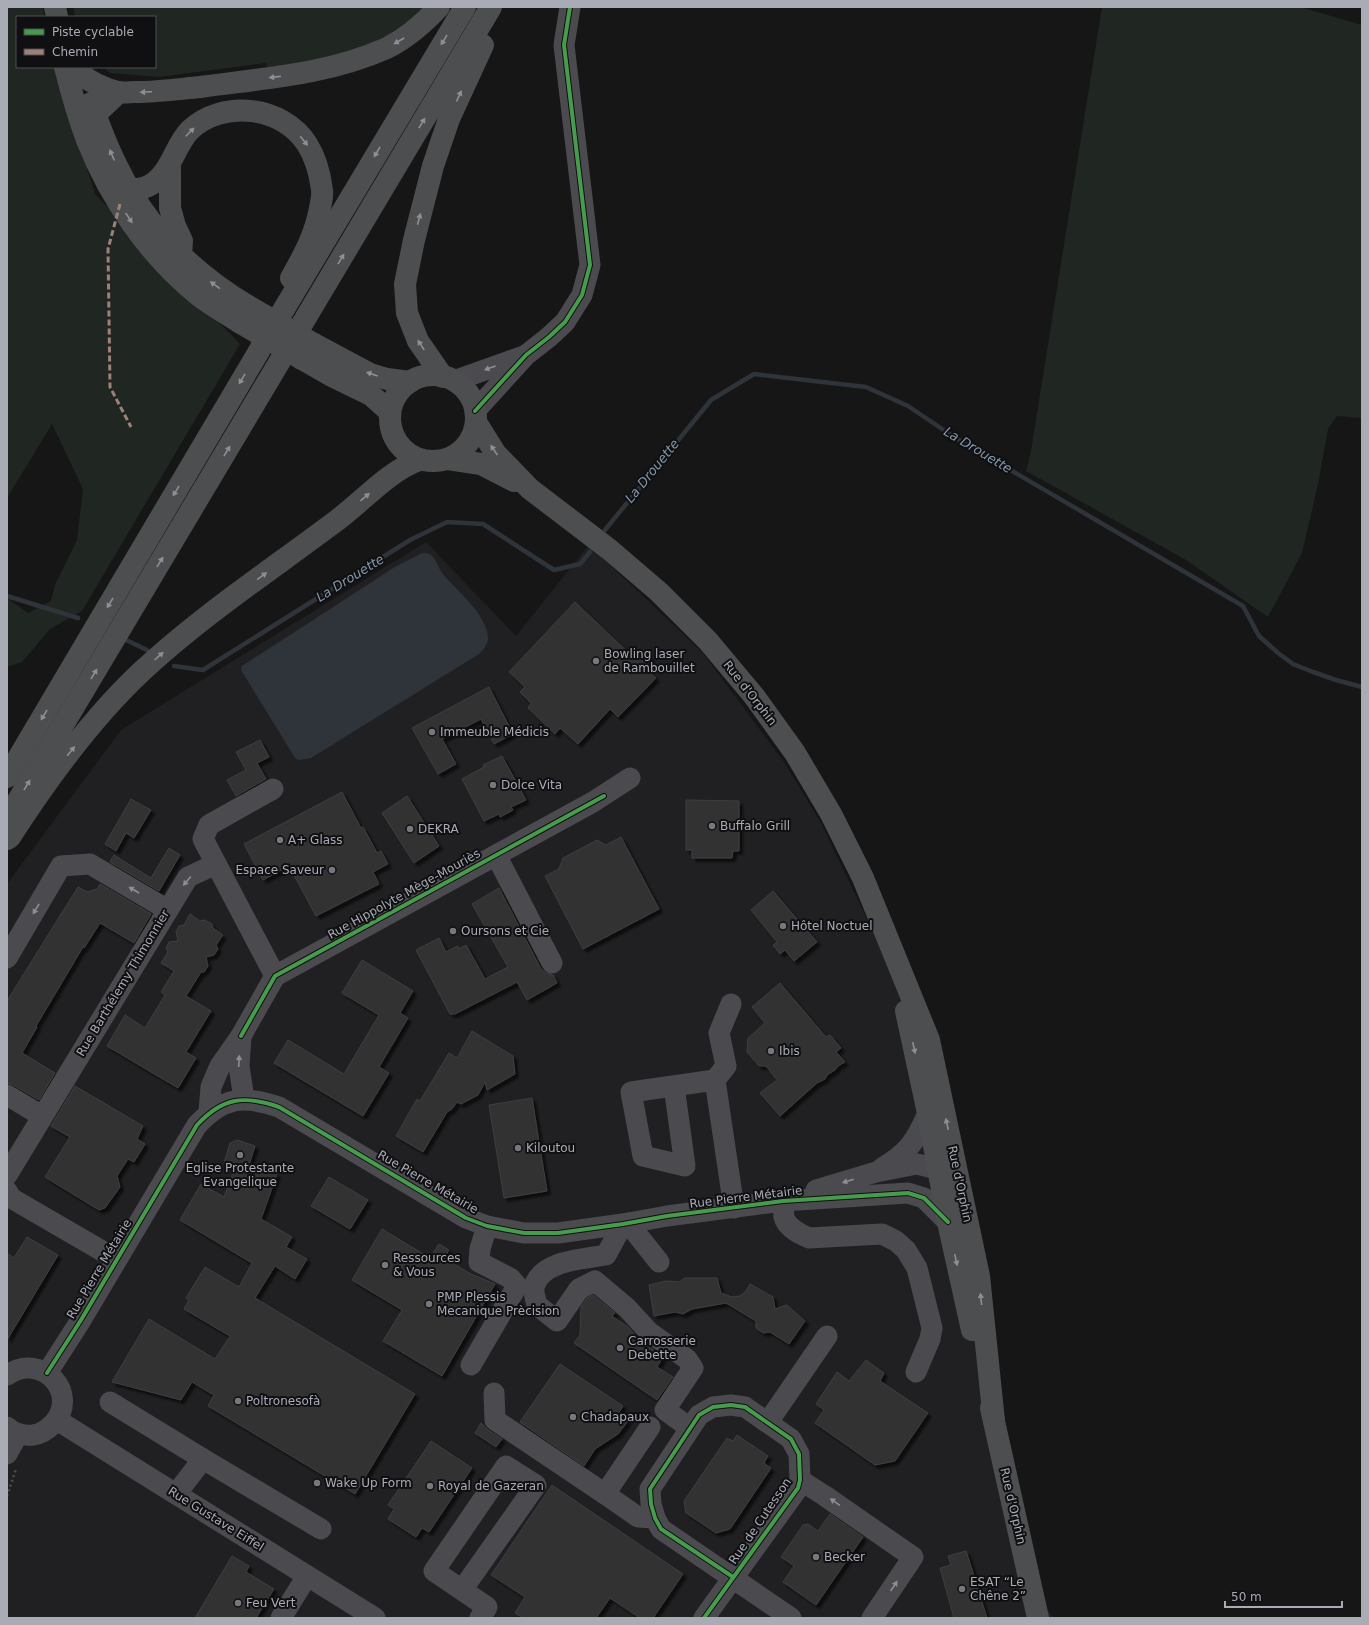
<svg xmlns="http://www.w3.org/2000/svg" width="1369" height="1625" viewBox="0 0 1369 1625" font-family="'DejaVu Sans',sans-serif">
	<defs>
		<filter id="shadow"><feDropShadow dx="3.5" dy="3.5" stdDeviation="1" flood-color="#0009"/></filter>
	</defs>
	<rect width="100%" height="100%" fill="#161616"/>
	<!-- built -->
	<polygon fill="#202022" points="426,542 516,636 589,545 702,652 784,762 821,823 868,921 893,955 1032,1590 1054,1618 7,1618 7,884 121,730"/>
	<!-- green -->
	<g fill="#202621">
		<polygon points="7,7 43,7 44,17 17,17 17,67 56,67 95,194 240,344 82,611 50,629 22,662 7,667 7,598 28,613 51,601 55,585 77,540 83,489 52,424 7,498"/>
		<polygon points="73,7 426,7 399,30 363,49 329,60 268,69 266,63 159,77 110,73 103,67 155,67 155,17 75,17"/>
		<polygon points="1102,7 1300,7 1362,25 1362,418 1337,416 1328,429 1318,484 1302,553 1268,617 1186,560 1026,471 1031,451"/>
	</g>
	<!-- water -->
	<path fill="#2e343a" d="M422,553c3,0 6,0 9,2 5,4 7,12 11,18 14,17 46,42 46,65 0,7 -5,12 -9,16l-168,104 -12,2 -4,-2 -6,-10 -48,-78 1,-4 153,-99z"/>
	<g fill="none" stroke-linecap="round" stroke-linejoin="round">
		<!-- stream -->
		<g stroke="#2e343a" stroke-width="4.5">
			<polyline points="605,530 711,400 754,374 866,387 908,406 954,437 1243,606 1259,636 1278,653 1293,664 1313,672 1336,680 1362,687"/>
			<polyline points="7,596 78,618"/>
			<polyline points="124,639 147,650"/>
			<polyline points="174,666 203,670 410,540 447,522 483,524 554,570 580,564 590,552"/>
		</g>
	</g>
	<!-- building -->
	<g fill="#303031" stroke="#3f3f42" filter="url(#shadow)">
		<polygon points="575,602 634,658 649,657 650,673 656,678 618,717 610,709 578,744 560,728 555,734 528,708 531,703 520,692 525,687 509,672"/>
		<polygon points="489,687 513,734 494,744 481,719 442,739 456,764 438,774 412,728"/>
		<polygon points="260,740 269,757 257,763 266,779 236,796 227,780 246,770 236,752"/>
		<polygon points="502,756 526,800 511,807 513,810 500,817 499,814 484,821 462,779 484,767 483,765"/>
		<polygon points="342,792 361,828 363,827 377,853 381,851 388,864 373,872 379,884 316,916 289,866 263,880 244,844"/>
		<polygon points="407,796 439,846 414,863 382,813"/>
		<polygon points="131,799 151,810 134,838 126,833 116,851 105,844"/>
		<polygon points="686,800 739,801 739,851 733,851 732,858 692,858 692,850 686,850"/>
		<polygon points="621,837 659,909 583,949 545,876 559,869 563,858 597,840 606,845"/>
		<polygon points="169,848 180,855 159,891 110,862 114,855 151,878"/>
		<polygon points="100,884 151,914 134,943 100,923 84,948 83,947 36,1026 37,1027 22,1053 55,1073 39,1100 13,1085 7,1083 7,1001 78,887 87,892 97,889"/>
		<polygon points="499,888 541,969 546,973 553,975 557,983 527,1000 517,982 455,1014 450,1014 416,950 439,938 446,952 458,946 459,949 466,945 485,979 508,967 472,904"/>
		<polygon points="773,891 817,942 794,961 785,950 780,954 773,945 777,942 751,910"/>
		<polygon points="190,914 200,921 205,920 212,924 213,928 223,935 216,945 218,949 214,955 206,957 208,966 204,972 201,972 186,996 211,1011 186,1052 196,1058 178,1088 107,1046 125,1015 145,1028 165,995 161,992 174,971 161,963 168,952 166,948 169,942 178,941 176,932 179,926 184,925"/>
		<polygon points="362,960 413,991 400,1013 408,1018 379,1067 389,1073 363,1116 274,1063 288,1040 344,1074 379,1015 342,993"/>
		<polygon points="780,983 826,1037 830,1035 841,1048 836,1052 845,1062 838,1066 835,1070 827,1075 825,1079 817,1083 780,1116 760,1093 777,1080 766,1066 759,1066 747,1052 748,1038 765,1023 752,1007"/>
		<polygon points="472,1031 513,1056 515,1074 487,1090 485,1082 478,1095 461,1104 457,1102 452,1109 447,1112 423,1152 396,1136 417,1099 420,1101 449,1053 457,1058"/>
		<polygon points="75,1086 143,1126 137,1139 145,1144 134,1162 128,1159 117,1176 120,1187 105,1208 99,1210 45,1177 70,1137 51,1126"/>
		<polygon points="532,1098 547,1191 504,1198 489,1105"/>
		<polygon points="237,1140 255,1146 249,1165 277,1174 261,1219 292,1237 286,1247 307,1259 295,1279 275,1266 255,1298 415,1394 355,1494 208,1406 214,1395 192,1382 181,1400 112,1382 149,1319 215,1359 230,1336 184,1309 189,1300 186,1298 205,1267 239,1287 252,1263 180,1220 201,1184 224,1197 235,1167 224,1163 230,1143"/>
		<polygon points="329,1177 368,1200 350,1229 311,1206"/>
		<polygon points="382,1229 430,1258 439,1244 449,1250 444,1258 471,1274 495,1284 442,1376 383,1341 402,1310 352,1280"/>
		<polygon points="27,1237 58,1255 7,1340 7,1253 14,1258"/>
		<polygon points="685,1278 717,1278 721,1293 732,1297 740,1296 746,1291 750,1284 773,1297 775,1309 787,1305 805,1321 789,1344 770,1332 763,1333 756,1328 756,1321 726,1303 692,1309 683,1314 675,1312 654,1316 649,1285 666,1281 679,1282"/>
		<polygon points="593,1295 615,1313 612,1316 628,1327 642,1342 663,1357 657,1367 673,1377 657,1400 574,1343 580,1335 581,1307 587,1298"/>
		<polygon points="866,1360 884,1373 880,1381 928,1413 895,1461 875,1465 815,1423 824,1410 816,1404 837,1372 849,1381"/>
		<polygon points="560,1364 623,1406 618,1414 628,1421 618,1434 595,1449 584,1466 520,1422"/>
		<polygon points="481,1423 488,1430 502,1439 496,1447 475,1433"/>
		<polygon points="737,1435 768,1456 764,1463 771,1468 730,1529 716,1533 686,1513 684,1501 727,1438 733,1441"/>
		<polygon points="431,1441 472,1468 429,1532 422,1528 416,1537 388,1519 394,1509 388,1505"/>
		<polygon points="552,1485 683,1574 653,1618 640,1618 610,1598 596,1618 523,1618 515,1613 525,1597 491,1575"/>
		<polygon points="830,1514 863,1537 816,1605 783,1582 794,1566 781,1557 803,1525 808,1524 818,1531"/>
		<polygon points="966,1551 969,1560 987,1618 954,1618 940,1568 951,1565 948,1556"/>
		<polygon points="232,1556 249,1566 246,1572 274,1589 256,1618 195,1618"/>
	</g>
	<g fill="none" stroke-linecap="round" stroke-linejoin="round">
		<!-- path -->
		<polyline stroke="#4c4d4f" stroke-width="2.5" stroke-dasharray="2 3" stroke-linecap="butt" points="7,1496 16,1469"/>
		<!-- minor -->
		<g stroke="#4b4b4f" stroke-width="21">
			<polyline points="454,381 524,356"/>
			<polyline points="475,411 526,355 549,337 565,322 582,295 590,265 564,45 570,7"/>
			<polyline points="273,789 209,825 203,839 275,976"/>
			<polyline points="496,855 552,963"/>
			<polyline points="7,958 61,866 90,864 168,910"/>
			<polyline points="731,1004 719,1033 726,1066 715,1080 734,1208"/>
			<polyline points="241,1036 275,976 593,802 630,778"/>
			<polyline points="674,1086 685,1166 643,1156 631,1092 715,1080"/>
			<polyline points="7,1095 42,1116"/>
			<polyline points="209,1112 211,1087 220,1066 241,1036 239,1066 244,1099"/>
			<path d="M882,1168c26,-15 34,-27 46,-55"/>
			<polyline points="7,1175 188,877 216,864"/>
			<polyline points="816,1190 876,1172 917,1164 937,1169 951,1181"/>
			<polyline points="7,1191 11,1198 116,1259"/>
			<path d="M783,1201c1,5 0,11 1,16 3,11 16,17 25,21l73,-4 14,7 10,9 11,18 15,60 -2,11 -14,33"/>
			<polyline points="628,1223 659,1262"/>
			<path d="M623,1224l-17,31c-22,4 -65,5 -72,32 -1,5 2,13 3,18l20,16 22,-32 16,-8 32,27 22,24 38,27 6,9 -28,42 25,18"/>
			<polyline points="471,1365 517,1286 510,1278 479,1262 480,1249 487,1226"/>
			<path d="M47,1373l34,-53 116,-195c26,-28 47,-30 82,-18l187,111 21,8 37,7h34l65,-9 44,-8 116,-15 125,-8 16,5 24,24"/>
			<path d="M7,1375c35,-24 74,19 46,49 -6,6 -12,10 -20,11 -10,1 -19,-1 -26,-8"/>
			<polyline points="494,1393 495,1420 605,1494"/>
			<polyline points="110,1402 203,1459"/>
			<polyline points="57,1420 375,1618"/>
			<polyline points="768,1422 827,1336"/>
			<polyline points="650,1427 605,1494 638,1517 655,1518"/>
			<polyline points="7,1454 18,1434"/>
			<polyline points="800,1480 825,1496 913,1557 872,1618"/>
			<polyline points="176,1494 203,1459 321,1529"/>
			<polyline points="462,1590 536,1485 506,1466 434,1571 487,1607 480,1618"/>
			<polyline points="281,1618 307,1576"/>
			<polyline points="704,1618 798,1488 800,1480 799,1454 791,1439 745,1407 731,1405 713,1407 699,1415 650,1489 651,1504 655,1518 661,1529 791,1618"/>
		</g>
		<!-- major -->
		<g stroke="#4d4e50" stroke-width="22">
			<polyline points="55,7 57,17"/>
			<path d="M65,67c6,24 13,49 22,73 23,59 62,115 111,155 13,10 27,18 41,27"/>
			<path d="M91,103c8,22 16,44 27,65 29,60 73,104 130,138"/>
			<polyline points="170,164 170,208 175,226 182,241 181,255"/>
			<path d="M108,185c15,3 30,8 44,-1 19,-12 23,-39 38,-54 33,-31 93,-24 117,14 9,14 13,30 15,46 1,6 -1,12 -2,18 -5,27 -16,47 -29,70"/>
			<polyline points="314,344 370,374 387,379 410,382"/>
			<polyline points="302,359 330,375 371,395 390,412"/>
			<circle cx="433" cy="418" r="43"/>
			<polyline points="476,422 496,454 530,489 610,550 659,592 708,641 754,696 795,753 831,814 863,878 929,1040 979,1276 994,1421"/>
			<polyline points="448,459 481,464 514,481"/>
			<polyline points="7,777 262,346 262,326 266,319"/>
			<path d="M7,839l3,-2c38,-59 80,-117 131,-165 59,-55 127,-100 191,-148 30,-21 53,-51 87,-64"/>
			<polyline points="906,1011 928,1113 948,1222 972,1330"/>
			<polyline points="991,1408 1038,1618"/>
		</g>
		<!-- highway -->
		<g stroke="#4d4e50" stroke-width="22">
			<path d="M80,74c11,8 24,15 38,18 6,1 12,0 18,0 22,0 43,-3 64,-5 65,-9 126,-12 187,-39 20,-10 37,-25 52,-41"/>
			<polyline points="87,140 98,112 119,92"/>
			<polyline points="266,339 465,7"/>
			<polyline points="443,377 418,341 407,313 405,284 414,240 433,166 449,119 483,45"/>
			<polyline points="7,819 491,7"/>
		</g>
		<!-- major-bridge -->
		<g stroke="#4d4e50" stroke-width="22">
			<polyline points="248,306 314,344"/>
			<polyline points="239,322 302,359"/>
		</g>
		<!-- quiet -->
		<polyline stroke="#9e8076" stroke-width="3" stroke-dasharray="6 3" stroke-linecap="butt" points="120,204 108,249 110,387 131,427"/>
		<!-- cycleway casing -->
		<g stroke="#101012" stroke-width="6">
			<g id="cycleway">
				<polyline points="475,411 526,355 549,337 565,322 582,295 590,265 564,45 570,7"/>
				<polyline points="241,1036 275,976 604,796"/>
				<path d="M47,1373l34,-53 116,-195c26,-28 47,-30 82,-18l187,111 21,8 37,7h34l65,-9 44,-8 116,-15 125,-8 16,5 24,24"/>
				<polyline points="704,1618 798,1488 800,1480 799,1454 791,1439 745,1407 731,1405 713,1407 699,1415 650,1489 651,1504 655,1518 661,1529 733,1577"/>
			</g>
		</g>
		<!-- cycleway -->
		<use href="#cycleway" stroke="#469c4c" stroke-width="4"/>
	</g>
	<!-- one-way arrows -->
	<defs><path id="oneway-solid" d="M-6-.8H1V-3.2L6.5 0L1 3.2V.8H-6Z"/></defs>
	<g fill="#8d9097">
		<use href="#oneway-solid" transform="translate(444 40) rotate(121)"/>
		<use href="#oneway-solid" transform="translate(399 41) rotate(150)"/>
		<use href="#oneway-solid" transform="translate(275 77) rotate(173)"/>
		<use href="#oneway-solid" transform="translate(146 92) rotate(178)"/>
		<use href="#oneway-solid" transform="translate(459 96) rotate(-66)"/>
		<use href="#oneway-solid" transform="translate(422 123) rotate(-59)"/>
		<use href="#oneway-solid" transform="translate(190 132) rotate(-45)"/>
		<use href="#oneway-solid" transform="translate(304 141) rotate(51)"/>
		<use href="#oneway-solid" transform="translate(377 152) rotate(121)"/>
		<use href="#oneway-solid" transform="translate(112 155) rotate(-114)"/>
		<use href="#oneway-solid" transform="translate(129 218) rotate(57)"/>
		<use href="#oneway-solid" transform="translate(419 219) rotate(-75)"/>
		<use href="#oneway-solid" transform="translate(341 259) rotate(-59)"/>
		<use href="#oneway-solid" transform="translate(215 285) rotate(-144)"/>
		<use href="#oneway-solid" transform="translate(421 345) rotate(-123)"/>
		<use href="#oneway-solid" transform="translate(372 374) rotate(-161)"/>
		<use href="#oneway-solid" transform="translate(242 379) rotate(121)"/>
		<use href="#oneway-solid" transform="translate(494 450) rotate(-124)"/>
		<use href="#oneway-solid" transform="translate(227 451) rotate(-59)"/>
		<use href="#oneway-solid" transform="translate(176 491) rotate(121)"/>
		<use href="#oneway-solid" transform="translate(365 497) rotate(-41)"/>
		<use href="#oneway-solid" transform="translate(160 562) rotate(-59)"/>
		<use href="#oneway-solid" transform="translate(262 576) rotate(-36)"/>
		<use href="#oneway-solid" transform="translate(110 603) rotate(121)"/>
		<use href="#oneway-solid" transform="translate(159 656) rotate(-42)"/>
		<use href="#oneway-solid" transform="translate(94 674) rotate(-59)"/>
		<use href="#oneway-solid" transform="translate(44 715) rotate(121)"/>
		<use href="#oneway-solid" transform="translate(71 751) rotate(-51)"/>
		<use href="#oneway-solid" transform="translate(27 785) rotate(-59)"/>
		<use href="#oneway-solid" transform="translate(914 1048) rotate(78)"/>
		<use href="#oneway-solid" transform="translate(947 1124) rotate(-102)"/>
		<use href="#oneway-solid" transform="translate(956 1260) rotate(77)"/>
		<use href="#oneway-solid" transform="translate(981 1299) rotate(-96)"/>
	</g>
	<g fill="#8d8f96">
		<use href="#oneway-solid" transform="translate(490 368) rotate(160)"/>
		<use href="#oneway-solid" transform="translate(187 881) rotate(130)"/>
		<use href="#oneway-solid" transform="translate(134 890) rotate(-150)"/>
		<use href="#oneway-solid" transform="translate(36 909) rotate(121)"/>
		<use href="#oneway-solid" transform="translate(239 1061) rotate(-87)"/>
		<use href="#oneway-solid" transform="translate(848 1181) rotate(163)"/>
		<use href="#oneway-solid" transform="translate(835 1502) rotate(-145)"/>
		<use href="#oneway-solid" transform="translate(894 1586) rotate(-56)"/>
	</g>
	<!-- markers -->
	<g fill="#76787d" stroke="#101012" stroke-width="1.5">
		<circle cx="596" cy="661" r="4"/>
		<circle cx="432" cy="732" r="4"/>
		<circle cx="493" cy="785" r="4"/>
		<circle cx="712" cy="826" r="4"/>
		<circle cx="410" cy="829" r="4"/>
		<circle cx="280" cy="840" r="4"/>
		<circle cx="332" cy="870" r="4"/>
		<circle cx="783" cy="926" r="4"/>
		<circle cx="453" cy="931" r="4"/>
		<circle cx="771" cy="1051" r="4"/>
		<circle cx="518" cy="1148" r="4"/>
		<circle cx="240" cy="1155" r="4"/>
		<circle cx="385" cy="1265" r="4"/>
		<circle cx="429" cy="1304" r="4"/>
		<circle cx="620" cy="1348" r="4"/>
		<circle cx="238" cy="1401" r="4"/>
		<circle cx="573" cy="1417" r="4"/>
		<circle cx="317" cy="1483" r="4"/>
		<circle cx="430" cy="1486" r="4"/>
		<circle cx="816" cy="1557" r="4"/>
		<circle cx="962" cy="1589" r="4"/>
		<circle cx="238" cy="1603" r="4"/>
	</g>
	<g text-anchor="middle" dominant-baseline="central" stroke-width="4" stroke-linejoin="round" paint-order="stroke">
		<!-- poi labels -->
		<g font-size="12" fill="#a9acb5" stroke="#101012" text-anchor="start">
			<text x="604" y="654">Bowling laser<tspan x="604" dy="14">de Rambouillet</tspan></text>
			<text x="440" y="732">Immeuble Médicis</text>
			<text x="501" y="785">Dolce Vita</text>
			<text x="720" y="826">Buffalo Grill</text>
			<text x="418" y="829">DEKRA</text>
			<text x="288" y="840">A+ Glass</text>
			<text x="324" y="870" text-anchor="end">Espace Saveur</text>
			<text x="791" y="926">Hôtel Noctuel</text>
			<text x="461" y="931">Oursons et Cie</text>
			<text x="779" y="1051">Ibis</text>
			<text x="526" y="1148">Kiloutou</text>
			<text x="240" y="1168" text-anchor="middle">Eglise Protestante<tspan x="240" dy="14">Evangelique</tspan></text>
			<text x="393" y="1258">Ressources<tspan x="393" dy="14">&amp; Vous</tspan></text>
			<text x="437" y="1297">PMP Plessis<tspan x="437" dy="14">Mecanique Prècision</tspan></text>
			<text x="628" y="1341">Carrosserie<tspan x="628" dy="14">Debette</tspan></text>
			<text x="246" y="1401">Poltronesofà</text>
			<text x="581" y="1417">Chadapaux</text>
			<text x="325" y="1483">Wake Up Form</text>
			<text x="438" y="1486">Royal de Gazeran</text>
			<text x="824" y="1557">Becker</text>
			<text x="970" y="1582">ESAT “Le<tspan x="970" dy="14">Chêne 2”</tspan></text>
			<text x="246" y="1603">Feu Vert</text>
		</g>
		<!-- street labels -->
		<g font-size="12" fill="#a9acb5" stroke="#101012">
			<text transform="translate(750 693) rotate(52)">Rue d'Orphin</text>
			<text transform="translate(404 894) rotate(-29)">Rue Hippolyte Mège-Mouriès</text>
			<text transform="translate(123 983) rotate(-59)">Rue Barthélemy Thimonnier</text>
			<text transform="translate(428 1182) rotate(30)">Rue Pierre Métairie</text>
			<text transform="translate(960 1184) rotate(78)">Rue d'Orphin</text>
			<text transform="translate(746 1197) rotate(-7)">Rue Pierre Métairie</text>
			<text transform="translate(99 1269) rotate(-59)">Rue Pierre Métairie</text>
			<text transform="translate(1013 1506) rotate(77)">Rue d'Orphin</text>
			<text transform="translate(216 1519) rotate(32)">Rue Gustave Eiffel</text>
			<text transform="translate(760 1521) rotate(-56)">Rue de Cutesson</text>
		</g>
		<!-- water labels -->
		<g font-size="13" font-style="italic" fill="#8398ad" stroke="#101012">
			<text transform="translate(978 450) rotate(31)">La Drouette</text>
			<text transform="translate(652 471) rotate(-51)">La Drouette</text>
			<text transform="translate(350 578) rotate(-32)">La Drouette</text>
		</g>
	</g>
	<!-- border -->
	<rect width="1369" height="1625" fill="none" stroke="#a9acb5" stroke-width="16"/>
	<!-- legend -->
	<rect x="16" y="16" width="140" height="52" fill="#101012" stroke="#4d4e53"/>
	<rect x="24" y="29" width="20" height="6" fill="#469c4c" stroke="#4d4e53"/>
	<text x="52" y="36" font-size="12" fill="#a9acb5">Piste cyclable</text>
	<rect x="24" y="49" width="20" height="6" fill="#9e8076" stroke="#4d4e53"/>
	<text x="52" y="56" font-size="12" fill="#a9acb5">Chemin</text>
	<!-- scale -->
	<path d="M1225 1601v6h117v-6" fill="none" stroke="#a9acb5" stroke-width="2"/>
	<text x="1231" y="1601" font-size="12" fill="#a9acb5" stroke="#101012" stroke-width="3" paint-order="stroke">50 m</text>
</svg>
